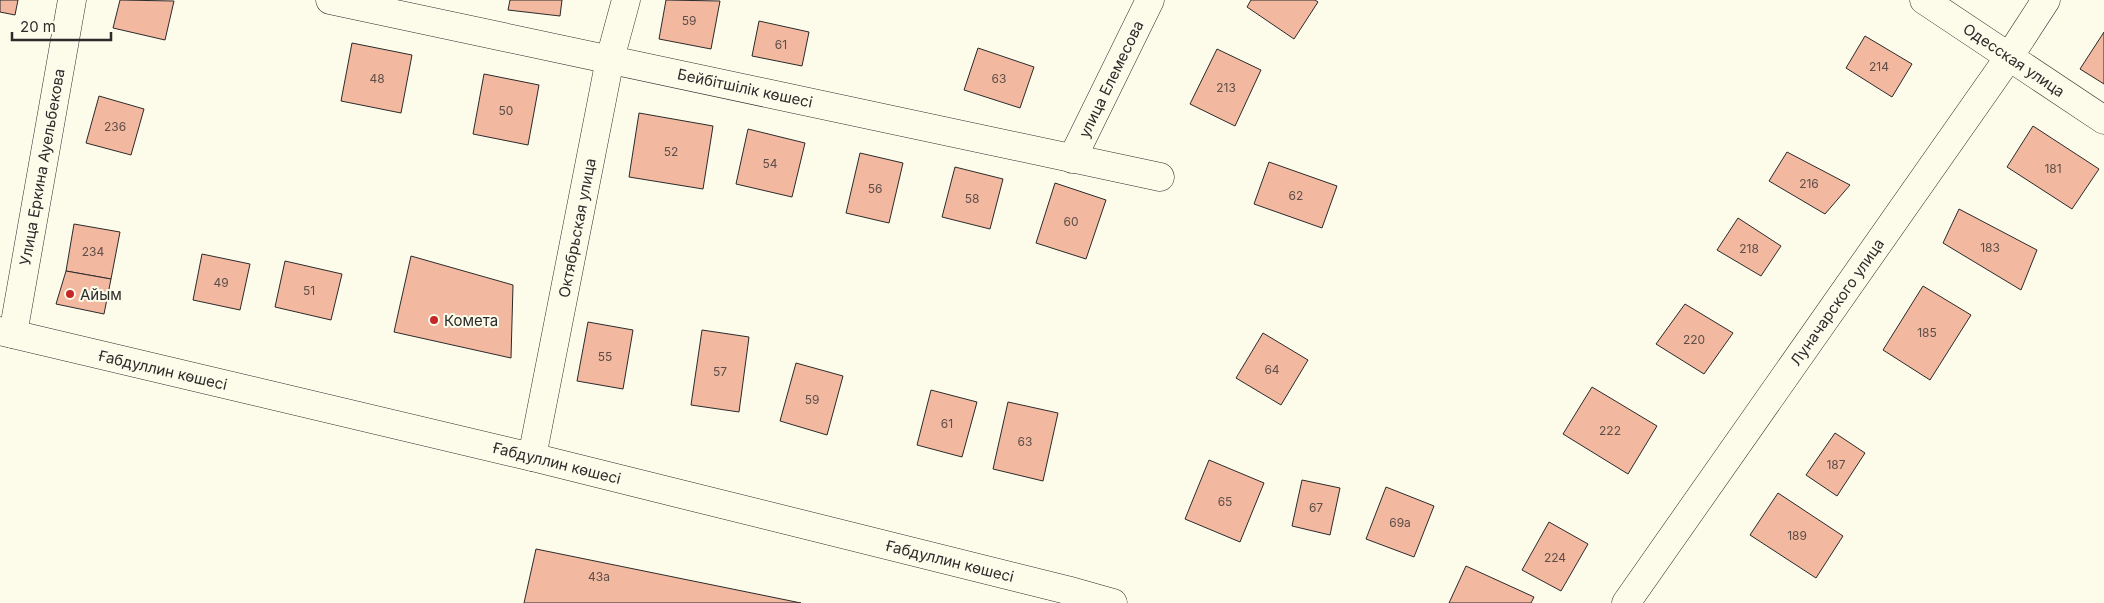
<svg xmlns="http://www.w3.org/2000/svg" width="2104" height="603" viewBox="0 0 2104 603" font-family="Inter,sans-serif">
	<rect width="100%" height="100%" fill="#fdfbea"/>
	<!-- building -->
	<g fill="#f2b8a0" stroke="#2b2b2b">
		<polygon points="0,0 18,0 15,15 0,12"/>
		<polygon points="120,0 174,1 165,40 113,28"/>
		<polygon points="510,0 562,0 560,16 508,10"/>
		<polygon points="666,0 720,1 711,49 659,39"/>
		<polygon points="1251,0 1315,0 1318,2 1294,39 1247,7"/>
		<polygon points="759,21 809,32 802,66 752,56"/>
		<polygon points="2104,32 2104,84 2080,69"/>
		<polygon points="1865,36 1912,64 1892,97 1846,68"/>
		<polygon points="352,43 412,55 401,113 341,101"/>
		<polygon points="978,48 1034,67 1020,108 964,90"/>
		<polygon points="1217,49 1261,70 1235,126 1190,104"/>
		<polygon points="484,74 539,85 528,145 473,134"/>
		<polygon points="99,96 144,109 131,155 86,143"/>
		<polygon points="639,113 713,126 703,189 629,177"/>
		<polygon points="2033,126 2099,169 2072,209 2007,167"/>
		<polygon points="748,129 805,143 792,197 736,184"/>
		<polygon points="1787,152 1850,185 1825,214 1769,181"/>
		<polygon points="860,153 903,163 889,223 846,213"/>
		<polygon points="1269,162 1337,186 1322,228 1254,204"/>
		<polygon points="955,167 1003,179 990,229 942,217"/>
		<polygon points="1055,183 1106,200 1086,259 1036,243"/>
		<polygon points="1959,209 2037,250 2021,290 1943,243"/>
		<polygon points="1738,218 1781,246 1761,276 1717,250"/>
		<polygon points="74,224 120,232 111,279 66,271"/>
		<polygon points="202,254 250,264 240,310 193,300"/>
		<polygon points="411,256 513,285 511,358 394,332"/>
		<polygon points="285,261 342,274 331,320 275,307"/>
		<polygon points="66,271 111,279 104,314 56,304"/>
		<polygon points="1923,286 1971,315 1930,380 1883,350"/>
		<polygon points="1685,304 1733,333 1704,374 1656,344"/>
		<polygon points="588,322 633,330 623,389 577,381"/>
		<polygon points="702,330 749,337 739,412 691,405"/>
		<polygon points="1263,333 1308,360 1281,405 1236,378"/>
		<polygon points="796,363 843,376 827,435 780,421"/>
		<polygon points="1592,387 1657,426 1628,474 1563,434"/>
		<polygon points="931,390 977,402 962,457 917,445"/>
		<polygon points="1008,402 1058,413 1043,481 993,469"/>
		<polygon points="1835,433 1865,453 1837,496 1806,475"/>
		<polygon points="1209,460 1264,483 1240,542 1185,519"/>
		<polygon points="1302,480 1340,488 1330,535 1292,526"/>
		<polygon points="1386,487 1434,506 1414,557 1366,539"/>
		<polygon points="1778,493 1843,536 1816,578 1750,535"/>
		<polygon points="1549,522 1588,544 1561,591 1522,570"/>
		<polygon points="536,549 801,603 524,603"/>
		<polygon points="1466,566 1534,597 1531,603 1449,603"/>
	</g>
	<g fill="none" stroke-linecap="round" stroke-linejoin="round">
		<!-- street casing -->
		<g stroke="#2b2b2b" stroke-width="29">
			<g id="street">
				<polyline points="330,0 1160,177"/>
				<polyline points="1924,0 2104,120"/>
				<polyline points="1072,159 1150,0"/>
				<polyline points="13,334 72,0"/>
				<polyline points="532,457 610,59 626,0"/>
				<polyline points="1626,603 2009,57 2046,0"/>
			</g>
		</g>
		<!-- secondary casing -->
		<g stroke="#2b2b2b" stroke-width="29">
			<polyline id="secondary" points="0,331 532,457 1067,590 1113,603"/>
		</g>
		<!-- street -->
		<use href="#street" stroke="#fdfbea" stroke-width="28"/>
		<!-- secondary -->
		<use href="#secondary" stroke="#fdfbea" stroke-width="28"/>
	</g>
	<!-- markers -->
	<g fill="#c62828" stroke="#fdfbea" stroke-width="2">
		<circle cx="70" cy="294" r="5"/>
		<circle cx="434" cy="320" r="5"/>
	</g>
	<g text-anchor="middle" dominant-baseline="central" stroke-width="4" stroke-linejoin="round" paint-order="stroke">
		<!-- number labels -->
		<g font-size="12" fill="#5d4e48">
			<text x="689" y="20">59</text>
			<text x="781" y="44">61</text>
			<text x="1879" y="66">214</text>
			<text x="377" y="78">48</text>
			<text x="999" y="78">63</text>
			<text x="1226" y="87">213</text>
			<text x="506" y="110">50</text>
			<text x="115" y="126">236</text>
			<text x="671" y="151">52</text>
			<text x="770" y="163">54</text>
			<text x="2053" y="168">181</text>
			<text x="1809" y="183">216</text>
			<text x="875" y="188">56</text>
			<text x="1296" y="195">62</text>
			<text x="972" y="198">58</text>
			<text x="1071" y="221">60</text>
			<text x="1990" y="247">183</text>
			<text x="1749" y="248">218</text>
			<text x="93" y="251">234</text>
			<text x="221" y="282">49</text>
			<text x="309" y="290">51</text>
			<text x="1927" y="332">185</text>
			<text x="1694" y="339">220</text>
			<text x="605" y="356">55</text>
			<text x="1272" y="369">64</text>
			<text x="720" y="371">57</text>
			<text x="812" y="399">59</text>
			<text x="947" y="423">61</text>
			<text x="1610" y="430">222</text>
			<text x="1025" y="441">63</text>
			<text x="1836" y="464">187</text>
			<text x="1225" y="501">65</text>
			<text x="1316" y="507">67</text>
			<text x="1400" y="522">69а</text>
			<text x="1797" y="535">189</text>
			<text x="1555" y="557">224</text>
			<text x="599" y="576">43а</text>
		</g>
		<!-- street labels -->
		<g font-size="15" fill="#2b2b2b" stroke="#fdfbea">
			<text transform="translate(2014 60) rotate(34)">Одесская улица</text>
			<text transform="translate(1111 79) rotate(-64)">улица Елемесова</text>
			<text transform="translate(745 88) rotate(12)">Бейбітшілік көшесі</text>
			<text transform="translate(42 167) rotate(-80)">Улица Еркина Ауельбекова</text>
			<text transform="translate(577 228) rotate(-79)">Октябрьская улица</text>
			<text transform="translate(1837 302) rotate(-55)">Луначарского улица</text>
			<text transform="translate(163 370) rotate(13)">Ғабдуллин көшесі</text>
			<text transform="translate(557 463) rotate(14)">Ғабдуллин көшесі</text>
			<text transform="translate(950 561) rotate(14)">Ғабдуллин көшесі</text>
		</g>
		<!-- poi labels -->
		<g font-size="15" fill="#2b2b2b" stroke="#fdfbea" text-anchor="start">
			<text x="80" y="294">Айым</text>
			<text x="444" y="320">Комета</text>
		</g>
	</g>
	<!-- scale -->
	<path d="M12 32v8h99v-8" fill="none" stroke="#2b2b2b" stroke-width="2.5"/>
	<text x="20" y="32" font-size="15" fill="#2b2b2b" stroke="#fdfbea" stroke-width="4" paint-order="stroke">20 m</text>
</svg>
